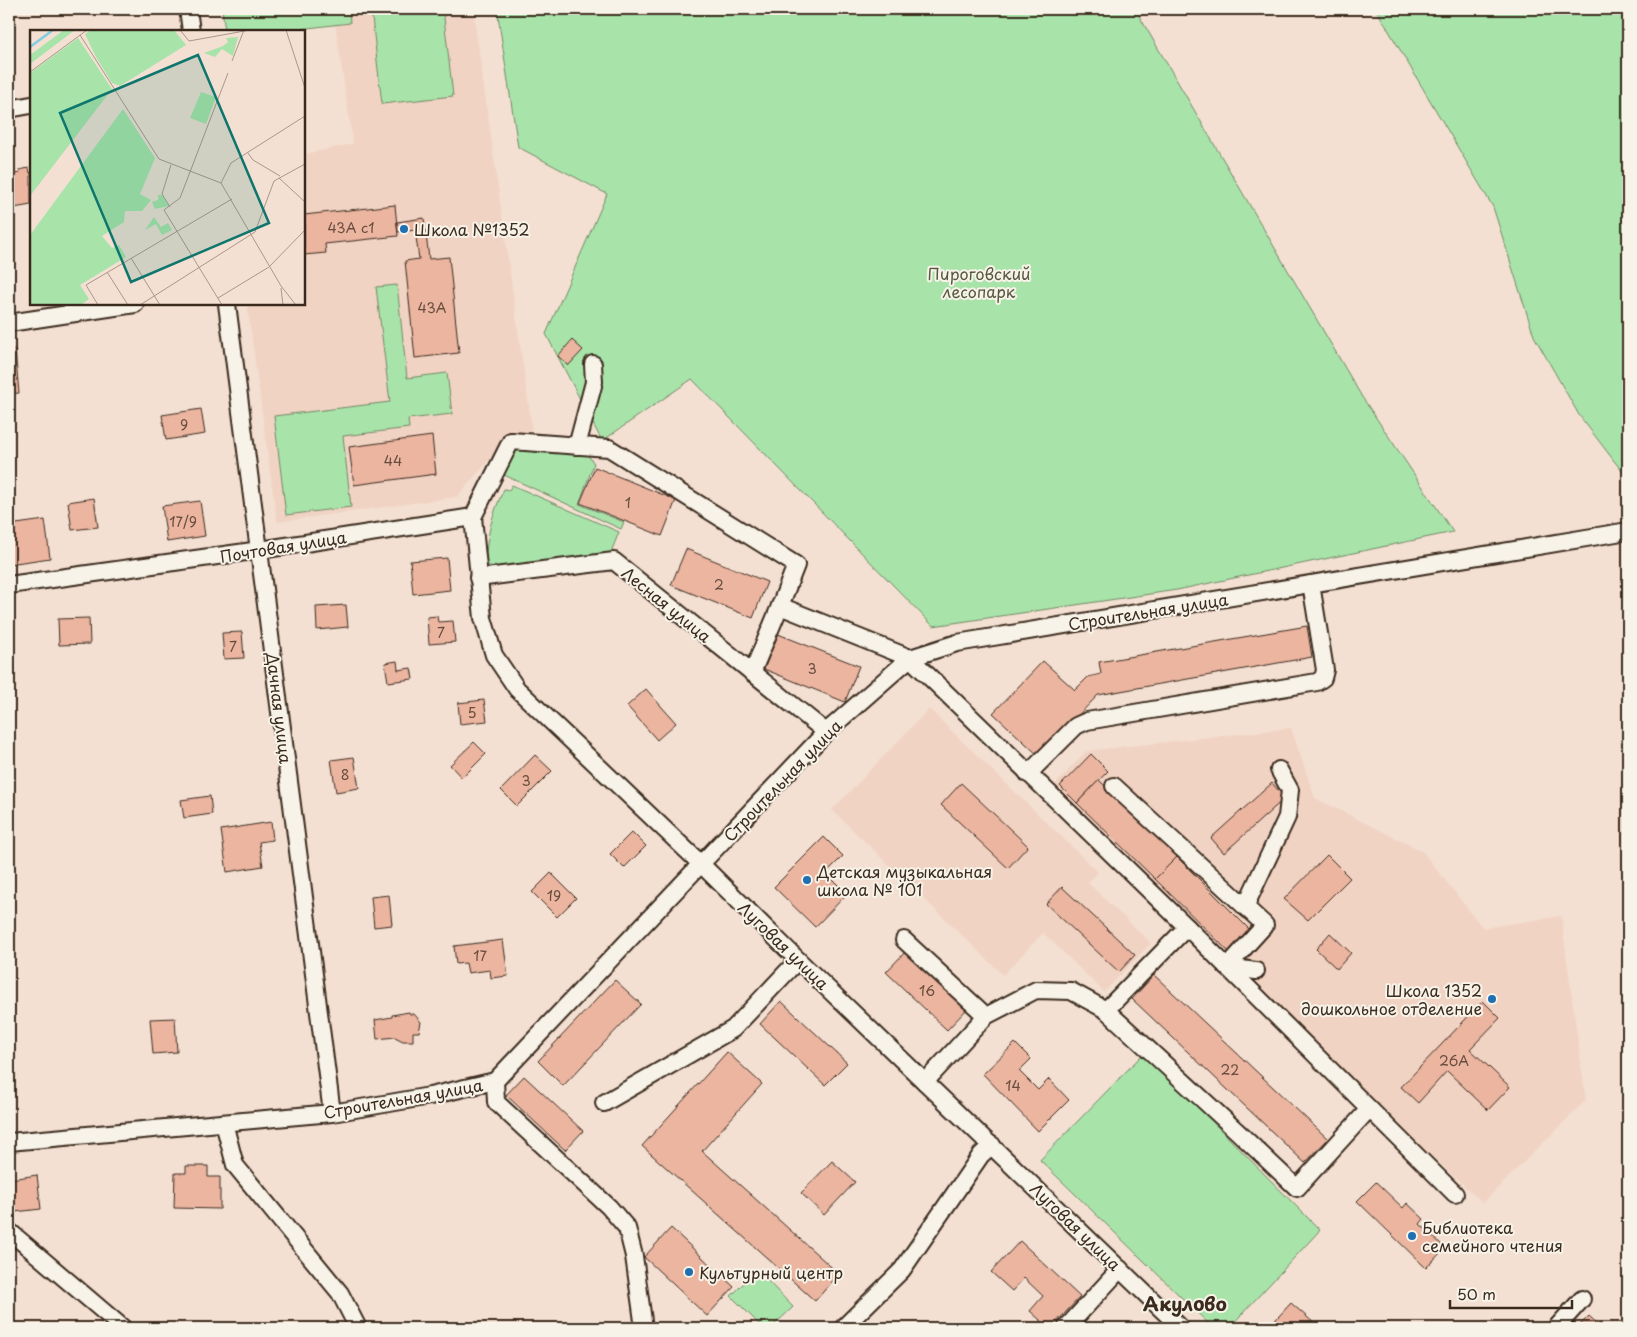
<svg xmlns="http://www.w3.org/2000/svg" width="1637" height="1337" viewBox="0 0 1637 1337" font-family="'Playpen Sans',sans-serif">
	<rect width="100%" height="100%" fill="#f3e0d2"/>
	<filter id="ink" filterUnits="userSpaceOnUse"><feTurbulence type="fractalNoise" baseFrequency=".02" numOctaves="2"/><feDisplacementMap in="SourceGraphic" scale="10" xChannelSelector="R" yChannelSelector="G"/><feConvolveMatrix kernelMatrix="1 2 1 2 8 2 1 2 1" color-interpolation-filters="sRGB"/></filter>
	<g filter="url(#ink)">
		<!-- built -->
		<g fill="#f1d3c3">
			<polygon points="333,9 473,9 532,429 505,442 457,497 277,522 247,304 304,304 304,154 353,144"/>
			<polygon points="929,709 1098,872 1088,883 1151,943 1104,992 1043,933 1003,975 832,810"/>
			<polygon points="1291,728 1315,798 1422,851 1483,928 1561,916 1586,1100 1483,1203 1374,1104 1053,787 1086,751"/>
		</g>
		<!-- green -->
		<g fill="#a8e4aa" stroke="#728764">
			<polygon points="222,9 349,9 350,23 282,31 225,31"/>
			<polygon points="371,9 443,9 453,96 382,104"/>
			<polygon points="497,9 1135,9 1362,397 1453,532 1177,590 933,626 692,379 602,441 546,334 607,194 518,147"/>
			<polygon points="1376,9 1628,9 1628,479 1579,415 1534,336 1493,207"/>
			<polygon points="397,285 407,378 447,373 452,414 408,419 409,428 343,436 351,507 286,515 274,416 390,402 376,287"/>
			<polygon points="514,444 585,452 594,463 579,504 624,522 621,529 500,473"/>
			<path d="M512,485l107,47 -10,25 -83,6 -19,6 -15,-1 -7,-6c3,-30 6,-45 19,-73l5,1z"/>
			<polygon points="1144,1053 1320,1230 1229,1328 1213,1328 1040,1160"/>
			<polygon points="757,1270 793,1307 771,1328 763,1328 731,1296"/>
		</g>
		<!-- building -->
		<g fill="#ebb5a0" stroke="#3b2a1e">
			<polygon points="29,168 30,173 31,172 31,205 14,208 9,175 20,173 19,170"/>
			<polygon points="395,205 398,236 325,244 326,253 304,255 304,215"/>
			<polygon points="424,218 429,259 449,257 459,353 415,358 405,261 419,259 415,230 398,232 397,222"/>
			<polygon points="572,340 583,350 568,366 558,356"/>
			<polygon points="15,349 19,393 9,394 9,350"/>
			<polygon points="201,409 205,434 166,440 162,415"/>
			<polygon points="432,436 436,474 354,485 349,447"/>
			<polygon points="595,467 676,500 662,536 580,503"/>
			<polygon points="94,498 98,527 72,530 68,502"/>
			<polygon points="200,501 205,536 167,542 162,506"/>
			<polygon points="45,520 50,558 9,564 9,525"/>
			<polygon points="686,549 767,582 753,618 671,585"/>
			<polygon points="447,558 450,590 413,594 410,561"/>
			<polygon points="346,605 348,627 317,630 316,607"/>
			<polygon points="437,616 438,622 453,621 455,642 429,644 427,617"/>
			<polygon points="89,618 90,644 59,645 58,619"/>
			<polygon points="1307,626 1312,657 1098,695 1039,756 993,713 1043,661 1075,690 1088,677 1101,674 1099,662"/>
			<polygon points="242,632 244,658 224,659 222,633"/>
			<polygon points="778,634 859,666 845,702 764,669"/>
			<polygon points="397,661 398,670 411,668 413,679 388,682 385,663"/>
			<polygon points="646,689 676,723 657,740 627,706"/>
			<polygon points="484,700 487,721 460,724 458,703"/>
			<polygon points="474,742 486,754 462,778 450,765"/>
			<polygon points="1091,754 1108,771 1077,803 1060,786"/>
			<polygon points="535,755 552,771 517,806 501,790"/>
			<polygon points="354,757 359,788 336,792 331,760"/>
			<polygon points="1099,780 1177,857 1155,879 1077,803"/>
			<polygon points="961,783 1028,846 1008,868 941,805"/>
			<polygon points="1272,783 1285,798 1224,853 1211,838"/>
			<polygon points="210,796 212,814 184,818 181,800"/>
			<polygon points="271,822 273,840 259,842 263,866 227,872 221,830"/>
			<polygon points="632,832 646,846 624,868 610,854"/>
			<polygon points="824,837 843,856 826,873 847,894 815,927 774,887"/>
			<polygon points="1327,855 1350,878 1308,920 1284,899"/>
			<polygon points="1177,857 1252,932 1231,954 1155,879"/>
			<polygon points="551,873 576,898 557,917 532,892"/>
			<polygon points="1062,887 1135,955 1119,972 1046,904"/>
			<polygon points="389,895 392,925 374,927 371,897"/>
			<polygon points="1330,933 1351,953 1337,969 1316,949"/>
			<polygon points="503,940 508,976 491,978 490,970 468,973 466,963 456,964 454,946"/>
			<polygon points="907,950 968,1008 947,1030 886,972"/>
			<polygon points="1154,975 1328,1139 1305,1163 1132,999"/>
			<polygon points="615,980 641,1004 563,1086 538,1061"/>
			<polygon points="781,1001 847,1063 825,1085 760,1024"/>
			<polygon points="1483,1001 1500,1018 1470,1049 1510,1087 1488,1110 1447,1071 1418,1103 1401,1087"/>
			<polygon points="409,1012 410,1014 414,1014 421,1022 419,1032 413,1032 413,1041 403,1041 395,1037 377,1039 375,1020 392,1017 392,1015"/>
			<polygon points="175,1018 177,1052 153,1054 150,1019"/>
			<polygon points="1015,1043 1031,1059 1019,1071 1038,1090 1049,1079 1069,1100 1038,1131 983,1074"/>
			<polygon points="727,1052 762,1084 702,1151 839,1274 815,1301 642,1146"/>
			<polygon points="524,1076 583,1131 565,1150 506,1095"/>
			<polygon points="832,1161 855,1182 824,1215 801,1193"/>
			<polygon points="186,1166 208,1166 208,1177 220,1177 220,1209 174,1208 175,1173 186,1173"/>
			<polygon points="37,1175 41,1209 15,1212 11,1179"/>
			<polygon points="1376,1182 1403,1208 1407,1203 1424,1219 1420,1224 1445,1248 1426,1268 1357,1201"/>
			<polygon points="671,1228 734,1287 707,1316 644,1257"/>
			<polygon points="1020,1241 1080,1297 1051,1328 1049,1328 1030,1311 1043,1296 1024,1278 1012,1291 991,1272"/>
			<polygon points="1291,1303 1316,1325 1313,1328 1268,1328"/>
			<polygon points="1589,1316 1602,1328 1577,1328"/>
		</g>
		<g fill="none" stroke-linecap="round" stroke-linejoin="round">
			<!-- minor casing -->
			<g stroke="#3b2a1e" stroke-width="20">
				<g id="minor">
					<polyline points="188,9 191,31"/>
					<polyline points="9,109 31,105"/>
					<polyline points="227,304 332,1113"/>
					<polyline points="9,323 135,304"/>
					<polyline points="577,446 594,382 593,364"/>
					<polyline points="473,517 483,618 494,655 517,689 701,864 798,960 1181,1328"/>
					<polyline points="473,517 511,441 609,448 796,565 780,606"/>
					<polyline points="478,578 614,561 826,732"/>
					<polyline points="9,585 260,550 473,517"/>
					<polyline points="752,673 780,606 910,658 1187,927 1455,1194"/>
					<polyline points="1028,774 1076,726 1087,721 1317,682 1323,678 1325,670 1311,584"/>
					<polyline points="1114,786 1265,925 1227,967"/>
					<polyline points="1245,907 1287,817 1290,790 1279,770"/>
					<polyline points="1187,927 1106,1010 1238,1132 1297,1188 1369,1109"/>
					<polyline points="904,940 986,1016 925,1082"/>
					<polyline points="1227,967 1256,971"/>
					<polyline points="986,1016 1036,990 1071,991 1106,1010"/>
					<polyline points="495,1081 496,1102 609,1207 627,1228 634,1256 644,1328"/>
					<polyline points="604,1103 733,1029 798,960"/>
					<polyline points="224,1123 235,1165 340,1293 358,1328"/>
					<polyline points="9,1142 332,1113 430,1096 495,1081 826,732 910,658 957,643 1628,531"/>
					<polyline points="9,1231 123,1328"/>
					<polyline points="843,1328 902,1270 981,1155 992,1145"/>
					<polyline points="1066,1328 1120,1269"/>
					<polyline points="1556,1328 1582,1299"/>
				</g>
			</g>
			<!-- minor -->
			<use href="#minor" stroke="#f7f3e8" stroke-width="16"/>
		</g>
	</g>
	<!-- markers -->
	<g fill="#1f6fb2" stroke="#f7f3e8" stroke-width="2">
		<circle cx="404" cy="229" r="5"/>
		<circle cx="807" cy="880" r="5"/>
		<circle cx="1492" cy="999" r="5"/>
		<circle cx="1412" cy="1236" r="5"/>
		<circle cx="689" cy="1272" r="5"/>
	</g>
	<g text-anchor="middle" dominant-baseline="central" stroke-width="4" stroke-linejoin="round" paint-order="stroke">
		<!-- number labels -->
		<g font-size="14" fill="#674d3e">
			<text x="351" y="227">43А с1</text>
			<text x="432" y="307">43А</text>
			<text x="184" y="424">9</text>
			<text x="393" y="460">44</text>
			<text x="628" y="502">1</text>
			<text x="183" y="521">17/9</text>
			<text x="719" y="584">2</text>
			<text x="441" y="632">7</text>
			<text x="233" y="646">7</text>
			<text x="812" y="668">3</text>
			<text x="472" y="712">5</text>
			<text x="345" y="774">8</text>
			<text x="526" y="780">3</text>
			<text x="554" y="895">19</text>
			<text x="480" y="955">17</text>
			<text x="927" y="990">16</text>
			<text x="1454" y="1060">26А</text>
			<text x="1230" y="1069">22</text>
			<text x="1013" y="1085">14</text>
		</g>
		<!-- poi labels -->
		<g font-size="16" fill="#3b2a1e" stroke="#f7f3e8" text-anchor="start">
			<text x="414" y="229">Школа №1352</text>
			<text x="817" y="871">Детская музыкальная<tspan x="817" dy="18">школа № 101</tspan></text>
			<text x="1482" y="990" text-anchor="end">Школа 1352<tspan x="1482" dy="18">дошкольное отделение</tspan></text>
			<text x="1422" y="1227">Библиотека<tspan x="1422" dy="18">семейного чтения</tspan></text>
			<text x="699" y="1272">Культурный центр</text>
		</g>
		<!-- park labels -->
		<g font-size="16" fill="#565841" stroke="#f7f3e8">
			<text x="979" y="273">Пироговский<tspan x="979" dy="18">лесопарк</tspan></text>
		</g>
		<!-- street labels -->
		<g font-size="16" fill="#3b2a1e" stroke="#f7f3e8">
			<text transform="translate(283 546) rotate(-9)">Почтовая улица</text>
			<text transform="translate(667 604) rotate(39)">Лесная улица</text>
			<text transform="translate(1148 611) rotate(-9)">Строительная улица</text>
			<text transform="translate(280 708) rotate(83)">Дачная улица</text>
			<text transform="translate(782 780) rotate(-46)">Строительная улица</text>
			<text transform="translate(784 945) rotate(44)">Луговая улица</text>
			<text transform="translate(403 1098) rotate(-10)">Строительная улица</text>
			<text transform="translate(1076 1226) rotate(44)">Луговая улица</text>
		</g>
		<!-- quarter labels -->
		<g font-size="19" font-weight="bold" fill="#3b2a1e" stroke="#f7f3e8">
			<text x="1185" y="1303">Акулово</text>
		</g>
	</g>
	<!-- overview -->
	<g transform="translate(30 30)">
		<rect width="275" height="275" fill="#f3e0d2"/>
		<path d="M34,0h11l-45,34v-9zM61,0h83l12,15 -66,41 -8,-3 -16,-26 -11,-23zM208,7l-5,19 -11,-7 -7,8 -11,-4 19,-7 5,-4 -2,-4zM48,8l34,51 -82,107v-123zM171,62l15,5 -10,27 -16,-6zM93,79l32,49 -15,36 11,6 -9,11h-17l-1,11 -22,14 10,12 7,-3 7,12 -46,28 9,14 -8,6h-51v-70zM128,165h4l7,11 -14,3 -3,-7 6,-2zM124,187l7,10 7,-4 4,7 -10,5 -6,-11 -11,6z" fill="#a8e4aa"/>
		<path fill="none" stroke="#81cce1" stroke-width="2.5" d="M0,17l23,-17"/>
		<path fill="none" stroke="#a9978a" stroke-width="1" d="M150,0l9,11 61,-11M256,0l19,58M50,5l79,124 62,24 60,103 15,19M202,31l12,-31M0,42l57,-42M218,123l5,7 27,16M249,148l26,24M191,153l10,-20 74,-47M140,177l-8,-13 9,-29M134,180l16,-12 48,-125M134,180l58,95M101,228l29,47M77,242l21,33M251,258l2,17M188,268l51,-31 36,-37M68,275l-12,-20 146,-86M110,275l115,-73 19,-51 31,-17"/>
		<path fill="#0f766e" fill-opacity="0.15" stroke="#0f766e" stroke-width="2.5" d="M168,25l71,168 -138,59 -71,-169z"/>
		<rect width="275" height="275" fill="none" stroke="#3b2a1e" stroke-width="2.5"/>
	</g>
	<!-- margin -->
	<rect width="1637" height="1337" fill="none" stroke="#f7f3e8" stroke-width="30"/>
	<rect x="15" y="15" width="1607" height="1307" fill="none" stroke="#3b2a1e" stroke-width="2" filter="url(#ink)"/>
	<!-- scale -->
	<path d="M1450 1300v8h122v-8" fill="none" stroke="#3b2a1e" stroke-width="2.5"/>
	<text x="1457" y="1300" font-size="15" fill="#3b2a1e" stroke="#f7f3e8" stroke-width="4" paint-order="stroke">50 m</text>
</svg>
